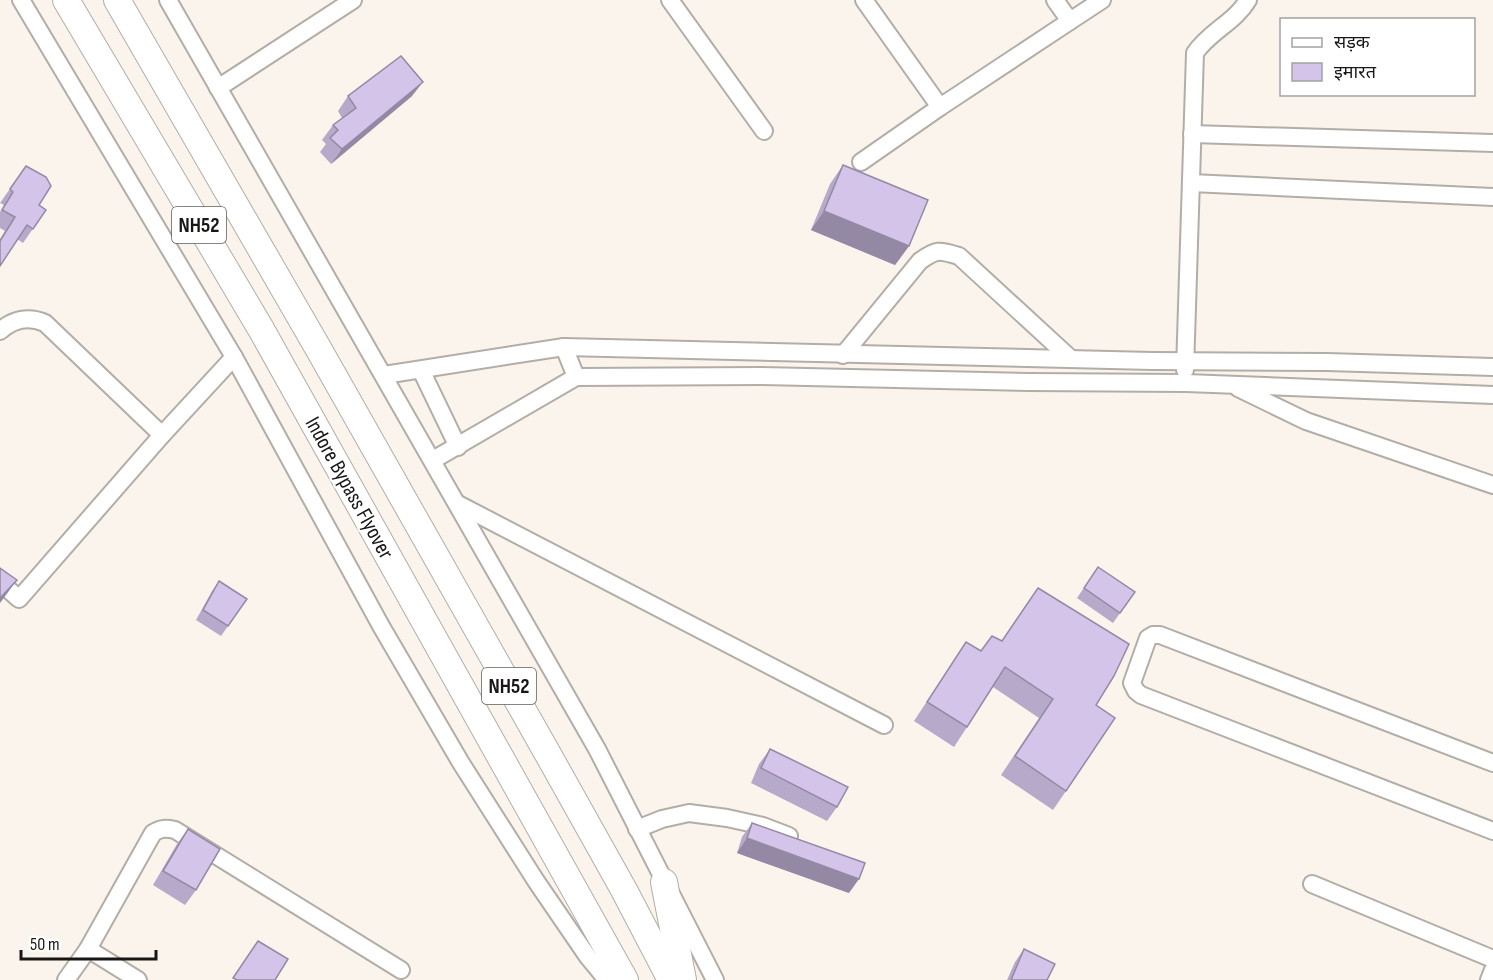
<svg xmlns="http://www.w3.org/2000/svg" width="1493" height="980" viewBox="0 0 1493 980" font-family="'Sofia Sans Condensed','Noto Sans Devanagari',sans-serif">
	<rect width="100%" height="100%" fill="#faf4ed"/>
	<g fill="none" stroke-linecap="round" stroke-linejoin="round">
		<!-- minor casing -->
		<g stroke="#b3ada7" stroke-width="20">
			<g id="minor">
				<polyline points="21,0 234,357 381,626 461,763 536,881 588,957 607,980"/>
				<polyline points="168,0 597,749 715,980"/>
				<polyline points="670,0 764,131"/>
				<polyline points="864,0 940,107"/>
				<polyline points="1055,0 1070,21 1102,0"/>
				<polyline points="218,88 353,0"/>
				<polyline points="1192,134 1493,143"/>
				<polyline points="861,162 940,107 1070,21"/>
				<polyline points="1191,183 1493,197"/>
				<path d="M0,331c13,-12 29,-15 45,-8l117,112 -143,164 -19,-17"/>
				<polyline points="564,347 576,377 762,376 1029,382 1186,383 1493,395"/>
				<path d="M843,355l77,-94c17,-12 19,-11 39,-5l112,103"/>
				<polyline points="421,370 458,447"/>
				<path d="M1185,370l10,-317c14,-21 40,-31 53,-53"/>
				<polyline points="384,375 564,347 1152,361 1327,362 1493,367"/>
				<polyline points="1238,388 1306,421 1493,485"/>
				<polyline points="162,435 234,357"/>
				<polyline points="433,460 576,377"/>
				<polyline points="458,504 884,725"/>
				<polyline points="1493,763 1160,635 1153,635 1148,638 1132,683 1136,691 1141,695 1493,831"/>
				<polyline points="637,829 662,819 689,813 727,818 763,826 789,836"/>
				<polyline points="1312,884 1493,959"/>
				<polyline points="88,949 138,980"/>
				<path d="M66,980l22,-31 65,-116c8,-5 13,-5 22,-3l226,140"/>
				<polyline points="1489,980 1493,970"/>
			</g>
		</g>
		<!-- highway casing -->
		<g stroke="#b3ada7" stroke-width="28">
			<g id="highway">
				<polyline points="66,0 261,329 625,980"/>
				<polyline points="117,0 318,348 549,756 624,890 671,980"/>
				<polyline points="664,882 683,980"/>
			</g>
		</g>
		<!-- minor -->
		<use href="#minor" stroke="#fff" stroke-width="16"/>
		<!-- highway -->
		<use href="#highway" stroke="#fff" stroke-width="26"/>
	</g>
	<!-- wall -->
	<g fill="#b6a9c9">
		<polygon points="348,96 412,96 331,164 320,152 326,144 322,140 333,125 342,118 338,111"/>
		<polygon points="843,165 909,246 895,265 811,230 830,184"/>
		<polygon points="26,166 39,205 46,210 23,243 17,239 0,266 0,239 5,231 0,228 0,212 4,205 0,203"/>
		<polygon points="1098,567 1135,592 1113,623 1077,598"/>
		<polygon points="219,581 247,599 221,636 196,620 212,591"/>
		<polygon points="966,642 981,651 1096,705 1066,791 1053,810 1001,775 1039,718 993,687 954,747 914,721"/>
		<polygon points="770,749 837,807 827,821 751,783 759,764"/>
		<polygon points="752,823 849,893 737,853 742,837"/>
		<polygon points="188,829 196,890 185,905 153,885 177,844"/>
		<polygon points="1024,949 1047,980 1007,980 1015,962"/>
	</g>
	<!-- shaded-wall -->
	<g fill="#9489a4">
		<polygon points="423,82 412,96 331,164 342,149"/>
		<polygon points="824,211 909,246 895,265 811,230"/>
		<polygon points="17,580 3,599 0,603 0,598"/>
		<polygon points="747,838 859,879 849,893 737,853"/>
	</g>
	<!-- building -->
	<g fill="#d4c4ea" stroke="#9489a4" stroke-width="1.5">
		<polygon points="401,56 423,82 342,149 330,138 338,130 333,125 356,108 348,96"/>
		<polygon points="843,165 928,200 909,246 824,211"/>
		<polygon points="26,166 46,177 51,186 39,205 46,210 33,229 27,225 0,266 0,241 15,217 2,210 13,192 10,189"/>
		<polygon points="1098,567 1135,592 1120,613 1084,588"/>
		<polygon points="0,568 17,580 0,598"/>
		<polygon points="219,581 247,599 228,626 203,610"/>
		<polygon points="1038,588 1129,644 1114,676 1096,705 1115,718 1066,791 1015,756 1053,699 1005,667 967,727 927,702 966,642 981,651 992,636 1002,641"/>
		<polygon points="770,749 848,787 837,807 761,768"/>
		<polygon points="752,823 865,863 859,879 747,838"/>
		<polygon points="188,829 220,849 196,890 163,871"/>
		<polygon points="258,941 288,959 275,980 237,980 233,978"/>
		<polygon points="1024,949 1055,964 1047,980 1011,980"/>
	</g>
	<g text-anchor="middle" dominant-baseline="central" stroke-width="4.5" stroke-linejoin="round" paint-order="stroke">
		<!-- shield labels -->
		<g fill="#fff" stroke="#5e5d5b" stroke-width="1.5">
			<rect x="172" y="207" width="54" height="36" rx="4.5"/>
			<rect x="482" y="668" width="54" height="36" rx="4.5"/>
		</g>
		<g font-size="21" font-weight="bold" fill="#191715">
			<text x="199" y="225">NH52</text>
			<text x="509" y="686">NH52</text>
		</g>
		<!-- street labels -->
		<g font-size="22" fill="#191715" stroke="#fff">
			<text transform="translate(349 488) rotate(61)">Indore Bypass Flyover</text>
		</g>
	</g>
	<!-- legend -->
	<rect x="1280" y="18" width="195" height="78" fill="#ffffff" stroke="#a3a2a1" stroke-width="1.5"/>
	<rect x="1292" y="38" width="30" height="9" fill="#ffffff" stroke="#a3a2a1" stroke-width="1.5"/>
	<text x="1334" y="48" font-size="18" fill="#191715">सड़क</text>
	<rect x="1292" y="63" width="30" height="18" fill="#d4c4ea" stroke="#a3a2a1" stroke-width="1.5"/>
	<text x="1334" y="78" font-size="18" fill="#191715">इमारत</text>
	<!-- scale -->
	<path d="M21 950v9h135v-9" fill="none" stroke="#191715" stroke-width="3"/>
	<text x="30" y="950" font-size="18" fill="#191715" stroke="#ffffff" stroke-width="4.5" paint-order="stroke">50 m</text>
</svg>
